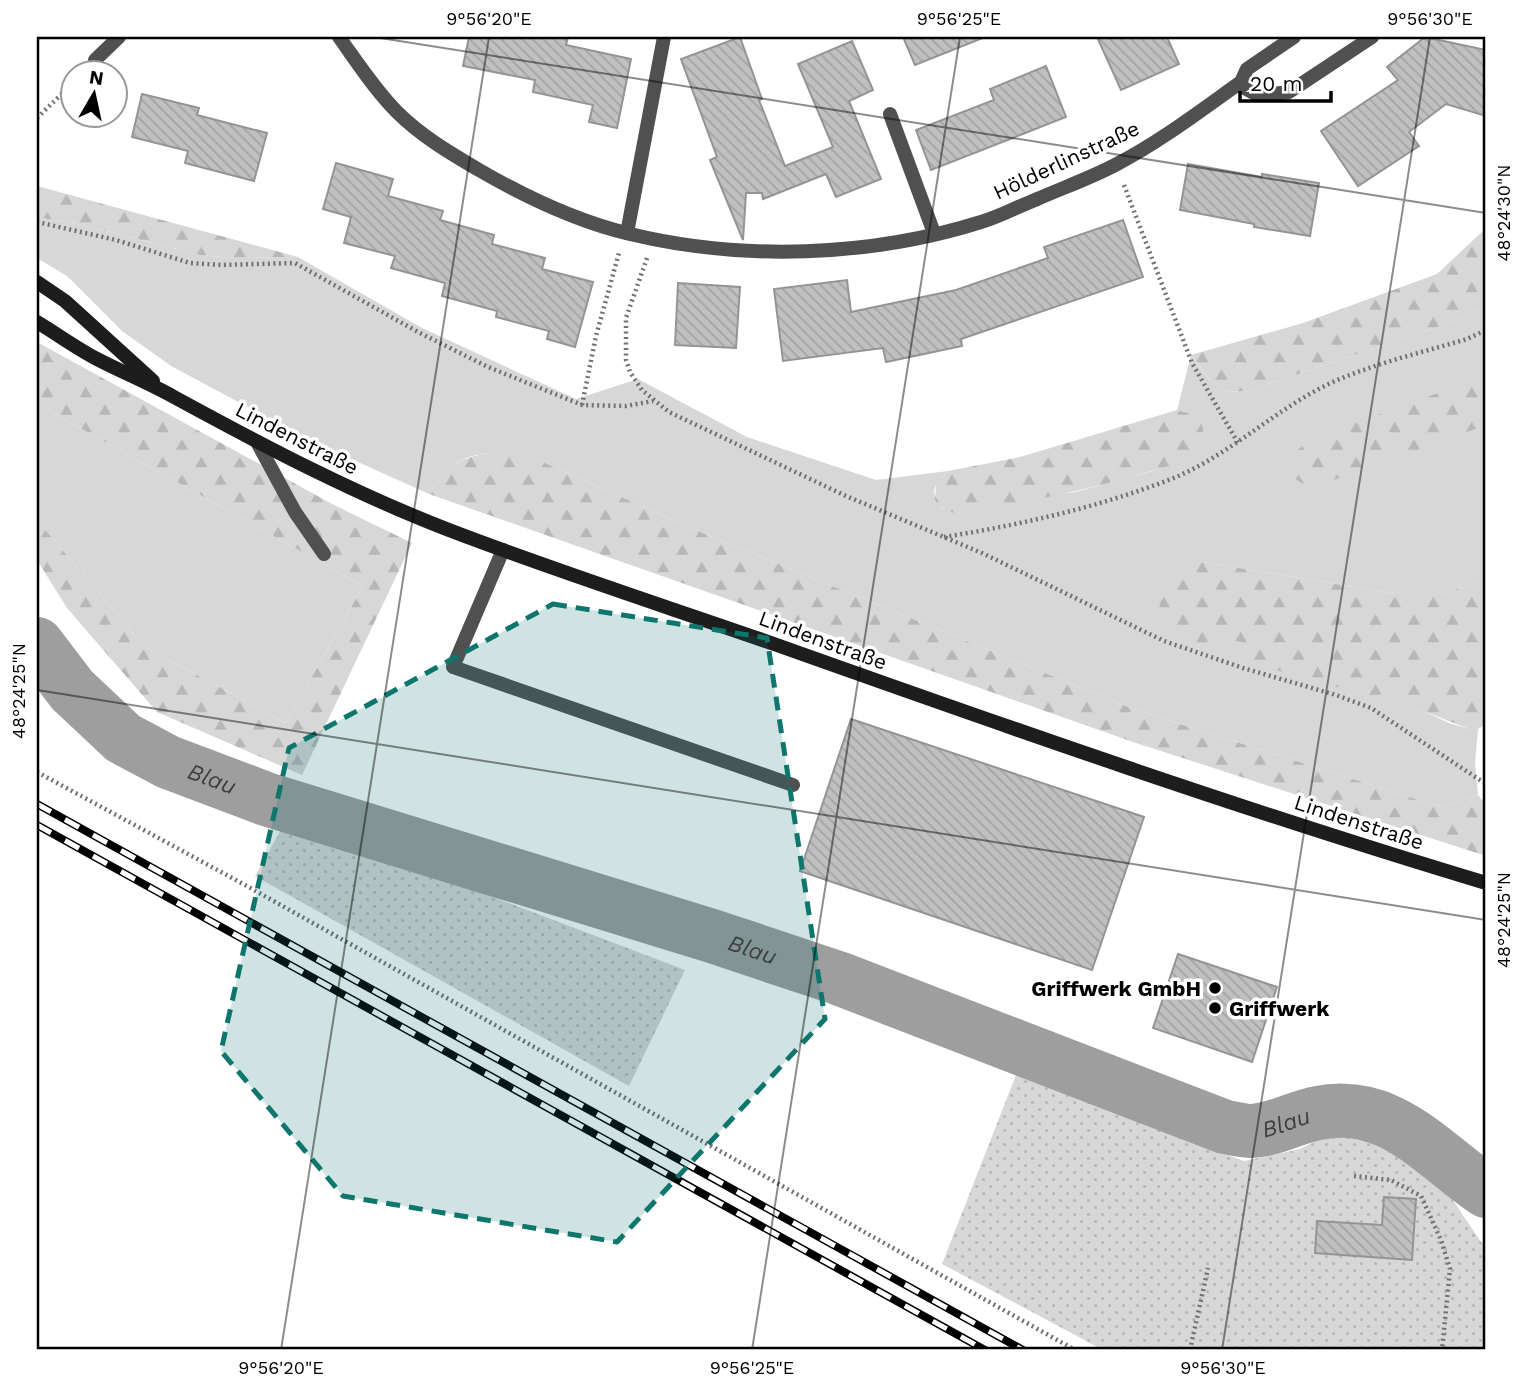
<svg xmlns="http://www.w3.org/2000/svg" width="1523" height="1387" viewBox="0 0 1523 1387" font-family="'Work Sans',sans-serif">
	<defs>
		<pattern id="forest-firs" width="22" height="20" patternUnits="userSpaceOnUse" patternTransform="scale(1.75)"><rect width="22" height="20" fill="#d7d7d7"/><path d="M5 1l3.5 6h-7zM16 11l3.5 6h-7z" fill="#b7b7b7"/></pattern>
		<pattern id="park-dots" width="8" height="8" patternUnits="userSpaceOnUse" patternTransform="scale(1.75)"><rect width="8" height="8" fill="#d7d7d7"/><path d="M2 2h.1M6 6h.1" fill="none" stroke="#b7b7b7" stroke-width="1.8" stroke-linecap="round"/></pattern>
		<pattern id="building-back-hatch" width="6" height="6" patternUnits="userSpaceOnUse" patternTransform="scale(1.75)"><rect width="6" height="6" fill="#c0c0c0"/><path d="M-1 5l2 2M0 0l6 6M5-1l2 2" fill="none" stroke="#a3a3a3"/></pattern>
	</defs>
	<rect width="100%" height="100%" fill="#fff"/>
	<!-- grass -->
	<g fill="#d7d7d7">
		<path d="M37,217l45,8 118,30 33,3 65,-1 124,71 154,71 62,-20 109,58 129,43 72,-9c-14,14 -20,21 -5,38l132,-17 78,-21 37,-15 -3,-44 -10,-2 14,-55 18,24 16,13 23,-1 211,-71 27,-15v276l-48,13h-42l-193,-32 21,88 10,-10 7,1 7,5 2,8 125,43 48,14 26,12 20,6h9l-3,34 3,32 -37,12 -308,-98 -428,-175 -167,-74c-46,-12 -84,-12 -109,34l-120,-54 -138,-74 -49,-35 -55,-55 -30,-18z"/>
		<polygon points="37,404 363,586 286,723 145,647 37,520"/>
	</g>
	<!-- forest -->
	<g fill="url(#forest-firs)">
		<polygon points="37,186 298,257 233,258 200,255 82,225 37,217"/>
		<polygon points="1486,228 1486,305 1459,320 1248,391 1225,392 1214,385 1191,355 1303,323 1437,274"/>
		<polygon points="37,342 334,505 412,543 302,775 157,712 67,608 37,560 37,520 145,647 286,723 363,586 37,404"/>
		<path d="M1486,376v49l-169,61c-13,0 -20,-4 -28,-14l2,-17 13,-10 53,-23z"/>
		<path d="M1177,410l20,5c10,15 9,32 -8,42 -18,10 -42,15 -61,21 -55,15 -110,25 -165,35 -13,1 -20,-3 -28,-13l1,-17 12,-12 72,-14z"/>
		<path d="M495,452l17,1 26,7 167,74 428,175 308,98 37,-12 8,10v51l-353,-114 -704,-248c17,-30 32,-37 66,-42z"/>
		<path d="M1203,562l193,32h42l48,-13v143l-8,5h-9l-46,-18 -155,-43 -14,-6c-6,-11 -6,-21 -20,-21l-10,9c-19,0 -44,-3 -58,-16 -13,-11 -5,-50 6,-62 7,-8 20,-8 31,-10z"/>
	</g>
	<!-- park -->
	<g fill="url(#park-dots)">
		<polygon points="287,819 685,970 629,1086 255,876"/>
		<polygon points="1016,1075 1244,1161 1300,1149 1331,1133 1363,1138 1413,1160 1444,1187 1481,1242 1486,1245 1486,1350 1103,1350 942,1264"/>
	</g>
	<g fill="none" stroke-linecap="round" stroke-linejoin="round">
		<!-- river -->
		<path stroke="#9e9e9e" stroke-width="54" id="s1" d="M37,644l35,46 51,48 45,24 98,37 446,137 126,42 387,149c8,1 18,4 26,4 24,-1 45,-14 67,-18 72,-15 115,42 168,78"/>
	</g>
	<!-- building -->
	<g fill="url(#building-back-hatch)" stroke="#949494" stroke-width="2">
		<polygon points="469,37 568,37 566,45 631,59 617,128 589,122 593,105 533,92 535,80 463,66"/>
		<polygon points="740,37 762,99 759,100 785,166 833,147 798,64 852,41 873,90 849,101 881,179 836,197 826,174 763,199 762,193 746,193 743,240 710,160 717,157 681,59"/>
		<polygon points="903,37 982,37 983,38 915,65"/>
		<polygon points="1097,37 1167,37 1179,64 1121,90"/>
		<polygon points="1425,37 1486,50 1486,116 1446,104 1409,132 1419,146 1358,186 1321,131 1398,80 1387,67"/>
		<polygon points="1046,66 1066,117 931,170 916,130 994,100 990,89"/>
		<polygon points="142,94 199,108 197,115 267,133 254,181 185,163 188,151 132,137"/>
		<polygon points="336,163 393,179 388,196 443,211 440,220 494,235 492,244 545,258 542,269 593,282 575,347 547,339 549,331 496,317 497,311 442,296 445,283 391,268 395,256 344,243 351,217 323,209"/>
		<polygon points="1188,164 1262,177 1262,174 1319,183 1310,236 1254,227 1254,224 1180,210"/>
		<polygon points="1123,220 1143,277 961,339 962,346 886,362 883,348 783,361 774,289 847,280 851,312 956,290 1048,258 1044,247"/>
		<polygon points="678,283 740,287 736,348 675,345"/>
		<polygon points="851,719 1144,817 1092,970 800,871"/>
		<polygon points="1178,954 1277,987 1252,1062 1153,1028"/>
		<polygon points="1384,1197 1416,1199 1412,1260 1315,1253 1317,1221 1382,1225"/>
	</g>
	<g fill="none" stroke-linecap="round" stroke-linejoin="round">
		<!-- path -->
		<g stroke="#727272" stroke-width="4.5" stroke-dasharray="2 3.5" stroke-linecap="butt">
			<polyline points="37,118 74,82"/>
			<polyline points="1124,185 1192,363 1238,443"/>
			<polyline points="37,222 116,240 190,263 221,265 295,263 418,332 488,367 582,405 626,406 653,401"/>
			<polyline points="647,258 626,318 626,360 630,372 642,390 669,412 846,496 982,553 1164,641 1243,668 1336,695 1371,708 1486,784"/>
			<polyline points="582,405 596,336 619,253"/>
			<path d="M944,537c75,-12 151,-29 222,-56 62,-23 109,-73 169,-100 42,-18 88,-29 132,-42l19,-9"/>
			<polyline points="1486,758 1486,768"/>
			<polyline points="37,772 245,885 1075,1350"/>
			<polyline points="1354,1176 1391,1180 1421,1196 1441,1240 1450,1269 1442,1350"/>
			<polyline points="1190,1350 1208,1268"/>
		</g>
		<!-- lane -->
		<g stroke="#505050" stroke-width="14">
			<polyline points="95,60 119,37"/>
			<polyline points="890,114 934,233"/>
			<polyline points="257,442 295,512 324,554"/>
			<polyline points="503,550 453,667 793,785"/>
		</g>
		<!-- street -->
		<g stroke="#505050" stroke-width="14">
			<path d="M339,37c18,25 36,53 58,75 24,24 53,41 82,58 45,26 100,52 151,64 112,27 240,23 351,-12 18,-5 36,-15 54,-22 27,-12 56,-22 82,-36 44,-23 83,-53 124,-82"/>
			<polyline points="1294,37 1247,69 1241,82 1243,87 1254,93 1265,95 1289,92 1372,37"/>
			<polyline points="627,233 664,37"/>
		</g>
		<!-- secondary -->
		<g stroke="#1d1d1d" stroke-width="14">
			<polyline points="37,282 65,301 153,381"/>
			<path d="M37,322c20,12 39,26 60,37 25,13 52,24 77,38 90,49 179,96 275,133 107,41 216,76 325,114 236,84 472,167 712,239"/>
		</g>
		<!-- rail casing -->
		<g stroke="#000" stroke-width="8">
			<g id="rail">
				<polyline points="37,804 1023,1350"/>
				<polyline points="37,825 985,1350"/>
			</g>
		</g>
		<!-- rail -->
		<use href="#rail" stroke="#fff" stroke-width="5" stroke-dasharray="16" stroke-linecap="butt"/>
	</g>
	<!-- marked area -->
	<path fill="#0f766e" fill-opacity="0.2" stroke="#0f766e" stroke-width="5" stroke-dasharray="14 9" stroke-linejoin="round" d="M553,604l214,34 58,381 -208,223 -274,-46 -122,-145 68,-303z"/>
	<!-- ticks -->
	<path fill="none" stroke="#000" stroke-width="2" stroke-opacity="0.45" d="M374,37l1112,176M37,690l1449,230M281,1350l208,-1313M752,1350l208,-1313M1222,1350l208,-1313"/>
	<!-- markers -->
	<g fill="#000" stroke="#fff" stroke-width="2.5">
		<circle cx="1215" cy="988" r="7"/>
		<circle cx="1215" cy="1008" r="7"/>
	</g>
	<g text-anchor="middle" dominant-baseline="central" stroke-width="7" stroke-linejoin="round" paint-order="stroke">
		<!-- street labels -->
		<g font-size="21" fill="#000" stroke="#fff">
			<text transform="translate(1066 160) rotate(-25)">Hölderlinstraße</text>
			<text transform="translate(297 438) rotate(27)">Lindenstraße</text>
			<text transform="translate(823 640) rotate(20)">Lindenstraße</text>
			<text transform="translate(1359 822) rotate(18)">Lindenstraße</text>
		</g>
		<!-- poi labels -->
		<g font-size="21" font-weight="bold" fill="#000" stroke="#fff" text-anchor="end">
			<text x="1201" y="988">Griffwerk GmbH</text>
			<text x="1229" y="1008" text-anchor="start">Griffwerk</text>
		</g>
		<!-- water labels -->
		<g font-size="23" font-style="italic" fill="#3f3f3f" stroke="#fff">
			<text stroke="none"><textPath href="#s1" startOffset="226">Blau</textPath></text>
			<text stroke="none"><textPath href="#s1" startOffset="793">Blau</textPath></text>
			<text stroke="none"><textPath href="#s1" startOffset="1360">Blau</textPath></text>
		</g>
	</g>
	<!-- border -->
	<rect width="1523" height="1387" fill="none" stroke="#ffffff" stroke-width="77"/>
	<!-- north arrow -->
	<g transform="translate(94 94) rotate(9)"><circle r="33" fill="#ffffff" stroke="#999999" stroke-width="2"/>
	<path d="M0-5L12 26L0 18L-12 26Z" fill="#000000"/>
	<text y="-10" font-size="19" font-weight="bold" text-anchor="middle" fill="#000000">N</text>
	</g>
	<!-- scale -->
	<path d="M1240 91v10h91v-10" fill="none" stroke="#000000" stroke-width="3.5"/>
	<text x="1250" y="91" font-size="21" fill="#000000" stroke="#ffffff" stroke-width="5" paint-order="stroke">20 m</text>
	<rect x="38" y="38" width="1446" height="1310" fill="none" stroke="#000" stroke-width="2.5"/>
	<g font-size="18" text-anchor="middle" fill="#000">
		<text x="489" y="25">9°56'20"E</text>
		<text x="959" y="25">9°56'25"E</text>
		<text x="1430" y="25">9°56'30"E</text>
		<text transform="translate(1504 213) rotate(-90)" y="6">48°24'30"N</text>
		<text transform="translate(19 691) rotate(-90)" y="6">48°24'25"N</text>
		<text transform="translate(1504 920) rotate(-90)" y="6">48°24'25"N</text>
		<text x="281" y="1374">9°56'20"E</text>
		<text x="752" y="1374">9°56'25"E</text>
		<text x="1223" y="1374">9°56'30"E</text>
	</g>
</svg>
